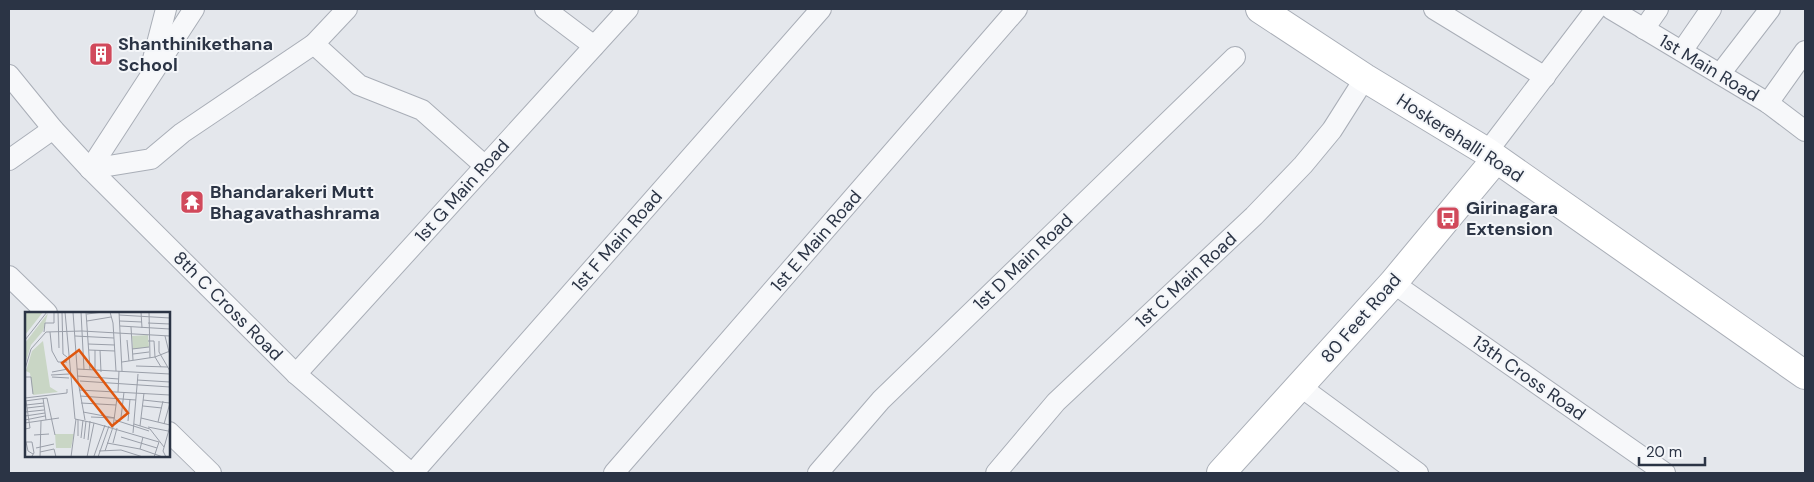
<svg xmlns="http://www.w3.org/2000/svg" width="1814" height="482" viewBox="0 0 1814 482" font-family="'DM Sans',sans-serif">
	<rect width="100%" height="100%" fill="#e4e7ec"/>
	<g fill="none" stroke-linecap="round" stroke-linejoin="round">
		<!-- street casing -->
		<g stroke="#a9aeb7" stroke-width="22">
			<g id="street">
				<polyline points="545,9 594,46"/>
				<polyline points="1434,9 1545,77"/>
				<polyline points="1611,9 1768,103 1805,131"/>
				<polyline points="1644,29 1658,9"/>
				<polyline points="314,44 359,85 422,110 485,166"/>
				<polyline points="1682,51 1711,9"/>
				<polyline points="152,63 166,9"/>
				<polyline points="1720,74 1770,9"/>
				<polyline points="9,75 53,129 90,169 296,374 411,473"/>
				<polyline points="1768,103 1805,51"/>
				<polyline points="1487,152 1596,9"/>
				<polyline points="9,160 53,129"/>
				<polyline points="90,169 151,159 182,133 314,44 347,9"/>
				<polyline points="90,169 194,9"/>
				<polyline points="9,276 47,313"/>
				<polyline points="1393,283 1665,473"/>
				<polyline points="296,374 628,9"/>
				<polyline points="1301,387 1418,473"/>
				<polyline points="169,432 211,473"/>
				<polyline points="413,473 821,9"/>
				<polyline points="614,473 1017,9"/>
				<polyline points="818,473 881,400 1235,57"/>
				<polyline points="996,473 1056,402 1254,216 1303,165 1332,130 1365,78"/>
			</g>
		</g>
		<!-- secondary casing -->
		<g stroke="#a9aeb7" stroke-width="30">
			<g id="secondary">
				<polyline points="1260,9 1365,78 1487,152 1805,375"/>
				<polyline points="1221,473 1393,283 1496,159"/>
			</g>
		</g>
		<!-- street -->
		<use href="#street" stroke="#f7f8fa" stroke-width="20"/>
		<!-- secondary -->
		<use href="#secondary" stroke="#fff" stroke-width="28"/>
	</g>
	<!-- icons -->
	<defs>
		<g id="building-square" transform="scale(1.25)"><rect x="-9" y="-9" width="18" height="18" rx="4" fill="#d1495b" stroke="#f4f6f9"/><path d="M-4-6H4V6H1V3H-1V6H-4ZM-2.5-4.3h1.7v1.8h-1.7ZM.8-4.3h1.7v1.8H.8ZM-2.5-1h1.7V.8h-1.7ZM.8-1h1.7V.8H.8Z" fill="#fff"/></g>
		<g id="temple-square" transform="scale(1.25)"><rect x="-9" y="-9" width="18" height="18" rx="4" fill="#d1495b" stroke="#f4f6f9"/><path d="M0-6L5-2H3V0L6.5 2.5H4V6H1.5V3h-3V6H-4V2.5H-6.5L-3 0V-2H-5Z" fill="#fff"/></g>
		<g id="bus-square" transform="scale(1.25)"><rect x="-9" y="-9" width="18" height="18" rx="4" fill="#d1495b" stroke="#f4f6f9"/><path d="M-5-6H5V4H4V6H2V4H-2V6H-4V4H-5ZM-3.5-4V0h7V-4ZM-3.5 1.2v1.5H-2V1.2ZM2 1.2v1.5H3.5V1.2Z" fill="#fff"/></g>
	</defs>
	<g fill-rule="evenodd">
		<use href="#building-square" x="101" y="54"/>
		<use href="#temple-square" x="192" y="202"/>
		<use href="#bus-square" x="1448" y="218"/>
	</g>
	<g text-anchor="middle" dominant-baseline="central" stroke-width="4" stroke-linejoin="round" paint-order="stroke">
		<!-- poi labels -->
		<g font-size="18" font-weight="bold" fill="#2b3445" stroke="#f4f6f9" text-anchor="start">
			<text x="118" y="44">Shanthinikethana<tspan x="118" dy="21">School</tspan></text>
			<text x="210" y="192">Bhandarakeri Mutt<tspan x="210" dy="21">Bhagavathashrama</tspan></text>
			<text x="1466" y="208">Girinagara<tspan x="1466" dy="21">Extension</tspan></text>
		</g>
		<!-- street labels -->
		<g font-size="18" fill="#2b3445" stroke="#f4f6f9">
			<text transform="translate(1709 68) rotate(31)">1st Main Road</text>
			<text transform="translate(1460 138) rotate(33)">Hoskerehalli Road</text>
			<text transform="translate(462 191) rotate(-48)">1st G Main Road</text>
			<text transform="translate(617 241) rotate(-49)">1st F Main Road</text>
			<text transform="translate(816 241) rotate(-49)">1st E Main Road</text>
			<text transform="translate(1023 262) rotate(-44)">1st D Main Road</text>
			<text transform="translate(1186 280) rotate(-43)">1st C Main Road</text>
			<text transform="translate(228 306) rotate(45)">8th C Cross Road</text>
			<text transform="translate(1361 318) rotate(-49)">80 Feet Road</text>
			<text transform="translate(1529 378) rotate(35)">13th Cross Road</text>
		</g>
	</g>
	<!-- overview -->
	<g transform="translate(25 312)">
		<rect width="145" height="145" fill="#e4e7ec"/>
		<path d="M0,0h18l-18,23zM23,1l-5,18 -12,14 -6,20v-22zM18,29l7,46 8,5 -25,3 -3,-22 -4,-2 6,-20zM30,122h19l-3,14h-15z" fill="#c9d6c5"/>
		<path d="M123,23l1,12 -16,2 -1,-13z" fill="#c9d6c5"/>
		<path fill="none" stroke="#9a9fa9" stroke-width="1" d="M33,0l1,36M37,0l1,42 4,3M40,0l10,107 19,4 -7,34M48,0l5,69 7,39M56,0l3,58M61,0l4,58M85,0l3,11 3,48M94,0l3,59M116,0l1,16M124,0l1,46M62,2l16,-2M94,3l51,3M62,9l24,-4M95,9l22,1M123,11l22,1M95,14l50,3M106,15l2,33M19,20l1,-9h9v-11M25,20l2,19 6,11h9M50,24l39,2M140,24l5,20M0,28l22,-28M102,28l2,21M123,29h6l1,16 6,10M134,29v11l11,19M63,32l27,1M107,37l17,-2M64,38l26,1M70,38v21M75,38l1,22M108,42l16,-2M97,50l33,-5 15,-6M111,54l32,1M0,57l6,-20 15,-17 36,-1 88,5M52,57l93,5M27,60l16,-3M26,63l18,-1M52,64l42,3M0,65h6l2,17M27,65l17,1M112,68l33,2M55,69l90,6M54,78l91,5M93,80l1,-21M55,84l56,4M0,86l42,-5v-4M18,86l3,22M118,88l27,3M0,89l22,-3 8,37M56,91l35,2M1,93l18,-2M118,94l19,2M2,96l17,-2M0,100l19,-2M58,100l32,6M0,104l20,-3M66,105l23,1M96,106l3,-26M116,106l29,7M0,108l20,-4M90,108l34,11M103,109l2,-22M133,110l5,-21M0,111l34,-5M69,111l65,19M109,112l16,5 14,18M139,112l6,-21M115,114l4,-33M123,115l20,4M0,117l5,-1 -4,-27M108,121l5,-59M9,123l15,-1M53,124v-16M96,125l36,11M56,126l2,-18M59,127l2,-18M63,128l2,-19M82,131l33,6 3,-12M88,131l4,-15M11,136l18,-4M115,137l23,8M74,139l22,-1 22,7M80,139l8,-24 4,-29M15,140l14,-3 2,8M7,144l2,-3 -2,-11h-6l2,9 5,3M69,144l11,-31M15,145l1,-36M46,145l5,-38M73,145l11,-31M129,145l5,-15M141,145l-3,-6 7,-25"/>
		<path fill="#df570f" fill-opacity="0.15" stroke="#df570f" stroke-width="2.5" d="M54,38l49,63 -16,13 -50,-63z"/>
		<rect width="145" height="145" fill="none" stroke="#2b3445" stroke-width="2.5"/>
	</g>
	<!-- border -->
	<rect width="1814" height="482" fill="none" stroke="#2b3445" stroke-width="20"/>
	<!-- scale -->
	<path d="M1639 457v8h66v-8" fill="none" stroke="#2b3445" stroke-width="2.5"/>
	<text x="1646" y="457" font-size="15" fill="#2b3445" stroke="#f4f6f9" stroke-width="4" paint-order="stroke">20 m</text>
</svg>
